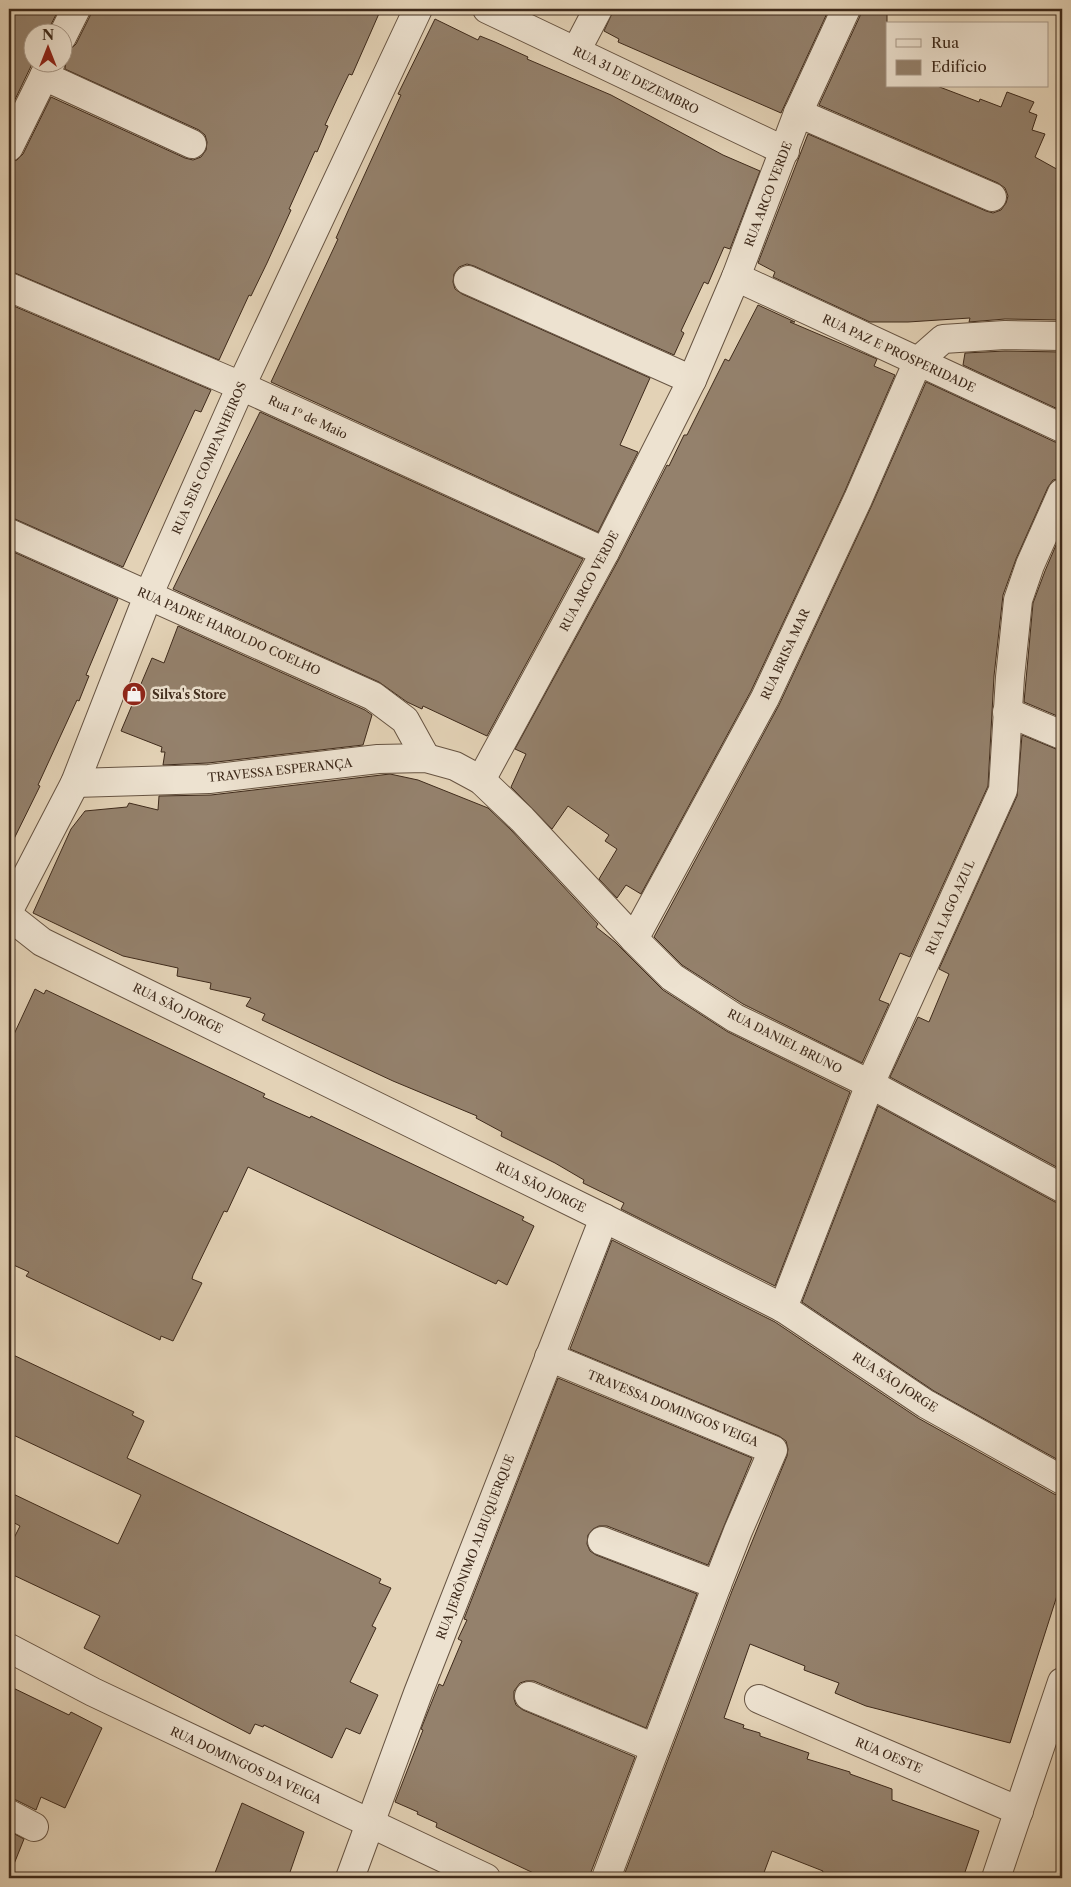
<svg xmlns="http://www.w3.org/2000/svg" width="1071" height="1887" viewBox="0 0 1071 1887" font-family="'Libre Caslon Text',serif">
	<rect width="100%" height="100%" fill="#e3d2b6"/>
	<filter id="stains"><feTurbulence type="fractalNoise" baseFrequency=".004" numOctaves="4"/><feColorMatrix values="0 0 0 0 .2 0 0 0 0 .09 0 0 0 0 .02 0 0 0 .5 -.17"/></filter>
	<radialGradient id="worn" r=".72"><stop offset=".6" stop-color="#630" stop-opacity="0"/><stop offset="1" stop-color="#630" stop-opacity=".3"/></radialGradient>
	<!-- building -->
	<g fill="#94816c" stroke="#3e2a1b">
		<polygon points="9,9 59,9 47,32 32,32 33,62 9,112"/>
		<polygon points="92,9 381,9 352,75 349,74 337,99 325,125 328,126 317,152 315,151 289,209 291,210 267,263 251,296 249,295 219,360 15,273 9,272 9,162 17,160 23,154 51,97 185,158 193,160 201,157 206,150 207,142 205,135 199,130 65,69 66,61 63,53 70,50 76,44 90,16"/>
		<polygon points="614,9 829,9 781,113 618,42 619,39 604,31"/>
		<polygon points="861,9 887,9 887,86 937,86 979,102 980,99 1001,107 1007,92 1034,102 1029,112 1037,115 1032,130 1045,134 1035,157 1062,172 1062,320 1005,319 969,322 970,318 908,322 870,322 773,277 775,272 758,263 808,134 986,211 993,213 1001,210 1006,203 1008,196 1005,188 998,183 819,105 860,16"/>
		<polygon points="435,19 478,40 480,36 495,42 528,57 527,59 611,95 723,155 760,171 730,249 724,247 708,284 704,282 681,331 684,333 674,355 474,266 467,264 459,267 454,274 453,282 455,289 462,294 650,378 620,445 638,452 598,532 271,382 338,239 336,238 348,211 401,95 398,94"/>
		<polygon points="9,304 211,390 201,412 195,410 123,567 15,519 9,518"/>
		<polygon points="758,305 795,322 790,322 877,359 874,366 895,375 844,493 751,691 641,894 626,885 617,898 599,879 617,849 605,841 609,835 568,806 552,829 511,787 526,754 515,749 619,559 667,465 669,466 684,435 687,435 725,359 729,361"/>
		<polygon points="1005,351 1062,352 1062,411 963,365 965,353"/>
		<polygon points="926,382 1055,442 1062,443 1062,478 1053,480 1048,487 1016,559 1003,595 994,676 988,786 910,957 900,953 879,1000 889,1004 862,1063 743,1004 682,965 654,937 779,705 872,505"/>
		<polygon points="260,412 583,559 487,736 423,706 422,709 407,702 379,682 173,589"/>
		<polygon points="1062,531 1062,718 1024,702 1033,603 1045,571"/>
		<polygon points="9,550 118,599 86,675 89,676 79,701 77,700 38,785 40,786 9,849"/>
		<polygon points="178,626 365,710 372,715 363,745 208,763 163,765 165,752 161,752 162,747 121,731 152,658 164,663"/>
		<polygon points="1022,735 1056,749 1062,750 1062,1170 890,1077 918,1017 929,1022 949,974 939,969 1017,796"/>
		<polygon points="390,774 418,780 488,808 511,830 598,924 596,927 615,942 663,990 728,1032 850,1092 775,1286 621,1209 624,1203 583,1183 584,1180 555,1163 501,1136 502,1132 476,1118 477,1116 393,1081 262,1020 265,1014 246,1006 251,998 210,989 211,983 177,976 178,968 123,956 33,913 71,829 85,811 127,807 129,803 158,810 159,796 211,795"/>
		<polygon points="35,989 44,994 46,990 265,1094 263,1097 310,1118 311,1116 524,1217 522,1220 534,1226 507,1285 498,1280 496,1284 248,1167 227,1212 224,1211 193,1275 192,1279 202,1283 173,1341 161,1336 160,1340 26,1276 29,1272 9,1263 9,1045"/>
		<polygon points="878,1106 1055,1202 1062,1204 1062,1462 934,1391 802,1302"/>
		<polygon points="612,1240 775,1322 918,1418 1054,1494 1062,1496 1062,1580 1010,1743 866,1706 835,1693 839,1683 804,1670 805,1666 750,1644 724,1718 744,1725 743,1728 760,1733 760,1736 809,1753 807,1759 850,1772 850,1774 892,1789 892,1800 979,1831 963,1878 820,1878 823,1871 772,1851 762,1878 623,1878 732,1591 787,1456 788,1449 786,1441 779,1436 570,1349"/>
		<polygon points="9,1353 134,1412 132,1415 144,1421 127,1458 381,1579 379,1583 391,1588 372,1626 376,1628 350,1682 378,1695 360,1734 346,1728 332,1758 264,1725 263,1727 255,1724 250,1734 84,1648 100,1616 9,1573 9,1548 20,1526 9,1520 9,1492 118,1544 141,1495 9,1433"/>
		<polygon points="558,1378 752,1458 708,1565 607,1526 599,1526 593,1529 588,1535 587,1544 590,1551 596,1555 697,1594 646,1728 534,1681 526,1681 520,1683 514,1691 514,1699 516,1705 523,1710 635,1757 591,1872 591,1878 544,1878 436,1827 437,1823 417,1814 418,1812 395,1802 423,1730 421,1729 439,1684 443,1686 462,1641 458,1639 467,1620 464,1619"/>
		<polygon points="9,1686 69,1715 71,1712 102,1728 65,1808 41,1797 36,1810 16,1800 9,1798"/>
		<polygon points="242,1803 304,1832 288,1878 213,1878"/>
		<polygon points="9,1831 24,1839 10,1874 9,1873"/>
	</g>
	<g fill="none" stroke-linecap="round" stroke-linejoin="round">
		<!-- minor casing -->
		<g stroke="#675442" stroke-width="30">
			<g id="minor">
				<polyline points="487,9 785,151"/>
				<polyline points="62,37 76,9"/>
				<polyline points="576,51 598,9"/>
				<polyline points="44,76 192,144"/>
				<polyline points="798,113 992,197"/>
				<polyline points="9,147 51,62"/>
				<polyline points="736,277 1062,428"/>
				<polyline points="468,280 692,380"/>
				<polyline points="9,287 241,386 605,552"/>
				<polyline points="9,533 373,696 405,720 426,758"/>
				<polyline points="1007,712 1062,735"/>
				<polyline points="481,780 605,552 692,380 736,277 798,113 846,9"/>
				<polyline points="75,783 209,779 378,759 426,758 455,766 481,780 522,819 634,939 672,977 735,1018 870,1084 1062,1188"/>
				<polyline points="9,910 75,783 148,596 241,386 418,9"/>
				<polyline points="9,916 42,942 604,1218 783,1308 926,1404 1062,1480"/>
				<polyline points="634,939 765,698 858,499 918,361 943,339 1005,335 1062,336"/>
				<polyline points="783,1308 870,1084 1003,790 1010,677 1018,600 1030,565 1062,493"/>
				<polyline points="549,1357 773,1450 738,1531 717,1585 602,1541"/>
				<polyline points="9,1648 93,1692 486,1878"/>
				<polyline points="529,1696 655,1748"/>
				<polyline points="759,1699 1019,1811"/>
				<polyline points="9,1814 34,1827"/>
				<polyline points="350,1878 418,1693 604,1218"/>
				<polyline points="606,1878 717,1585"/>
				<polyline points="996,1878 1062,1682"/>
			</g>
		</g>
		<!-- minor -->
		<use href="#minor" stroke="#ede2d0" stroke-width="28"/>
	</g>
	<!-- icons -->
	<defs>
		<g id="shop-disc" transform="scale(1.25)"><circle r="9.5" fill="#8f2418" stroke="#ede2d0"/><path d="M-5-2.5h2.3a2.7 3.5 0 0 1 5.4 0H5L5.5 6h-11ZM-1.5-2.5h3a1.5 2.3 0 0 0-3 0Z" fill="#fff"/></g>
	</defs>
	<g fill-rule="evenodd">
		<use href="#shop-disc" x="134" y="694"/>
	</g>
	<g text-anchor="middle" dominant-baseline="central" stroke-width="5" stroke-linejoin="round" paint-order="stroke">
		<!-- street labels -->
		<g font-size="12" fill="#3e2a1b" stroke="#ede2d0">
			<text transform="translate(636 80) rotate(26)">RUA 31 DE DEZEMBRO</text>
			<text transform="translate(768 194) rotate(-69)">RUA ARCO VERDE</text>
			<text transform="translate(899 353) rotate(25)">RUA PAZ E PROSPERIDADE</text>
			<text transform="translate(308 417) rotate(25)">Rua 1º de Maio</text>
			<text transform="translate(209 458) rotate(-66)">RUA SEIS COMPANHEIROS</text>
			<text transform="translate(589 581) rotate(-62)">RUA ARCO VERDE</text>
			<text transform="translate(229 631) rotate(24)">RUA PADRE HAROLDO COELHO</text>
			<text transform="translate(785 654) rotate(-65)">RUA BRISA MAR</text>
			<text transform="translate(280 770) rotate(-6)">TRAVESSA ESPERANÇA</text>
			<text transform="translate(950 907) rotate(-66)">RUA LAGO AZUL</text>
			<text transform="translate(178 1008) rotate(26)">RUA SÃO JORGE</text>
			<text transform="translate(785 1041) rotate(27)">RUA DANIEL BRUNO</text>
			<text transform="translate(541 1187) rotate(26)">RUA SÃO JORGE</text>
			<text transform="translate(895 1382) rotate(33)">RUA SÃO JORGE</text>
			<text transform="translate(673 1408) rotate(22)">TRAVESSA DOMINGOS VEIGA</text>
			<text transform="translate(475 1547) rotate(-69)">RUA JERÔNIMO ALBUQUERQUE</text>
			<text transform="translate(889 1755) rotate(23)">RUA OESTE</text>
			<text transform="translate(246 1765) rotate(25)">RUA DOMINGOS DA VEIGA</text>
		</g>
		<!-- poi labels -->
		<g font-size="12" font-weight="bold" fill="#3e2a1b" stroke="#ede2d0" text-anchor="start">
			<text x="152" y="694">Silva's Store</text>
		</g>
	</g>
	<!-- margin -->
	<rect width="1071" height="1887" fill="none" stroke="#e3d2b6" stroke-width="30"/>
	<rect x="10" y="10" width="1051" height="1867" fill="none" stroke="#3e2a1b" stroke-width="2.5"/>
	<rect x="15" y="15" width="1041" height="1857" fill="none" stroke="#3e2a1b"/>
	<!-- legend -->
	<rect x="886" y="22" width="162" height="65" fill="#ede2d0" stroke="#a79888"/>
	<rect x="896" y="39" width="25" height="8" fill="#ede2d0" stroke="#a79888"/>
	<text x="931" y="48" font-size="15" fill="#3e2a1b">Rua</text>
	<rect x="896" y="60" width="25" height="15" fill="#94816c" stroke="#a79888"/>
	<text x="931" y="72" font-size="15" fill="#3e2a1b">Edifício</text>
	<!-- north arrow -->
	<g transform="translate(48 48)"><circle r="24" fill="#ede2d0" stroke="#a79888"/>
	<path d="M0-4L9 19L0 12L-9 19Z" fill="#8f2418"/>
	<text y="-8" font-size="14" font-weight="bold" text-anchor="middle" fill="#3e2a1b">N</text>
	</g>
	<rect width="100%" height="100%" filter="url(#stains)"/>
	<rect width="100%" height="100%" fill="url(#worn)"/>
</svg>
